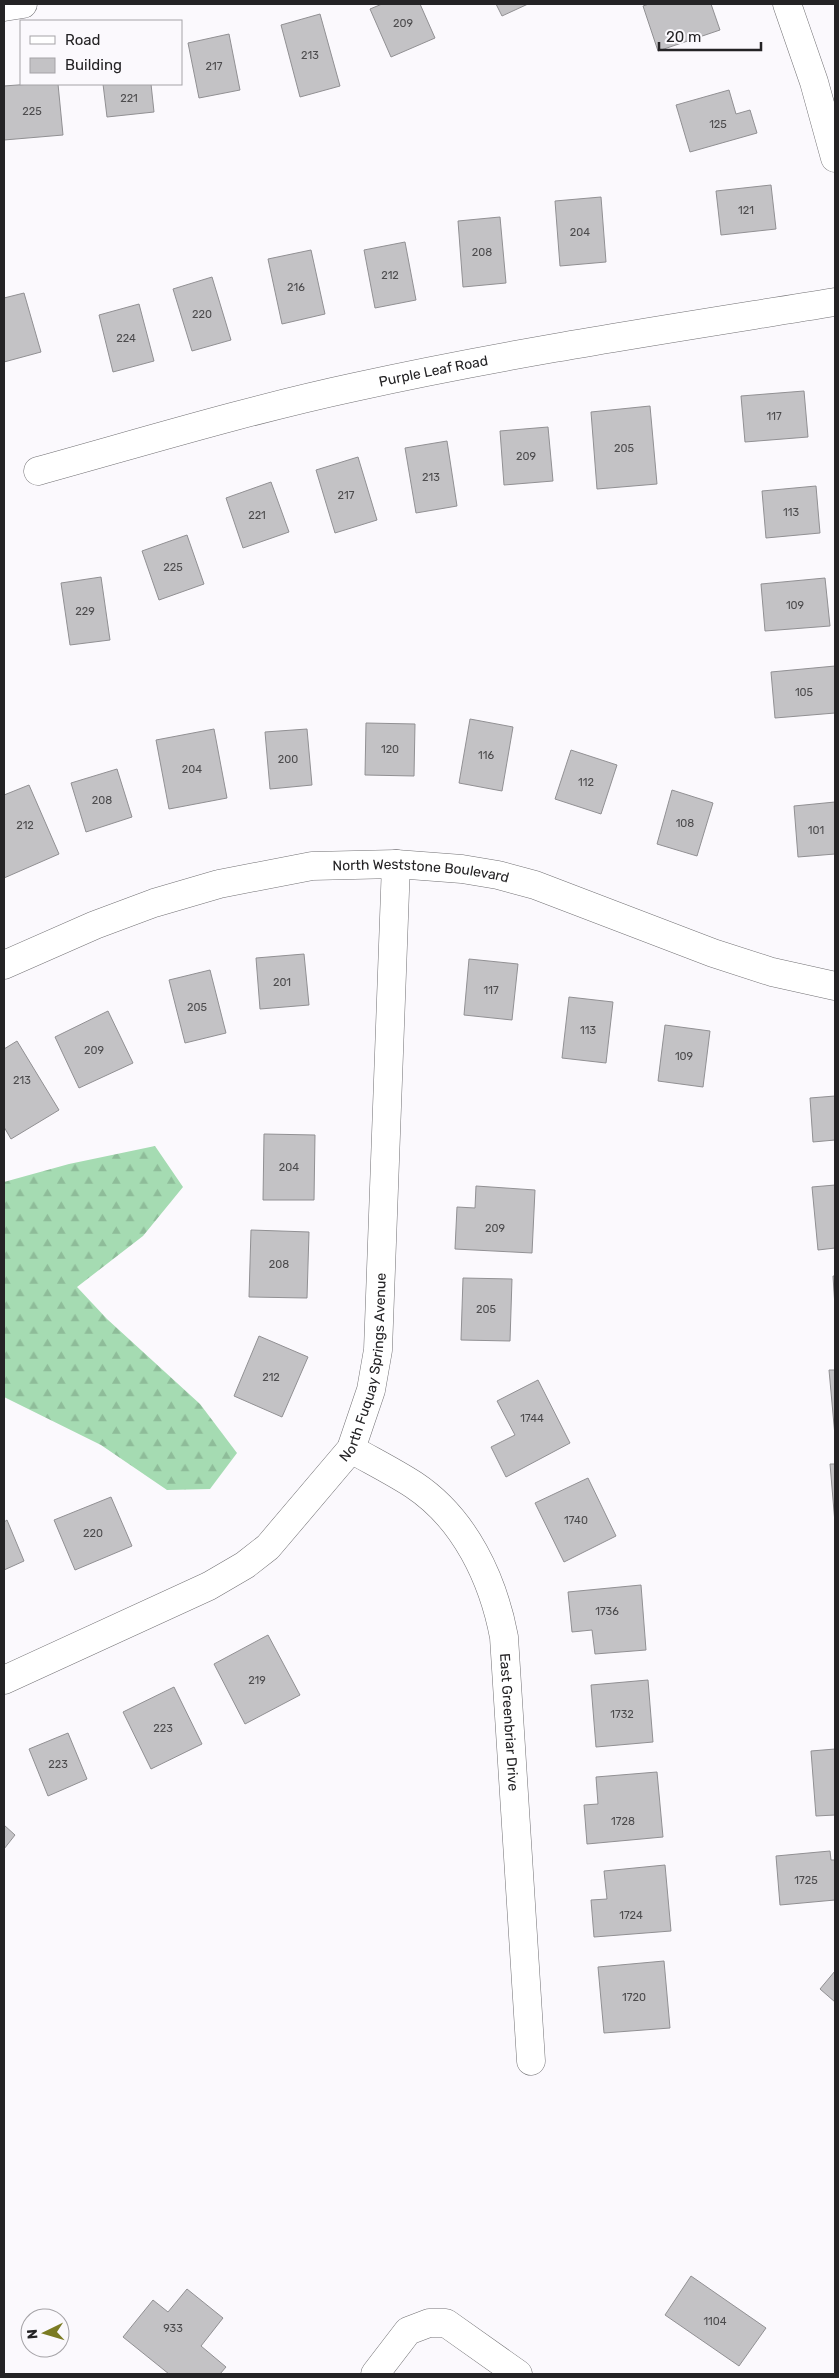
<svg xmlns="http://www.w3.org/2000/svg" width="839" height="2378" viewBox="0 0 839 2378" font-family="Rubik,sans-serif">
	<defs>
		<pattern id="forest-firs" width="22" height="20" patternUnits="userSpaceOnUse" patternTransform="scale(1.25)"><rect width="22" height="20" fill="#a5dbb2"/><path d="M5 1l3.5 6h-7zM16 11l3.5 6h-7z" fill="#8ebc99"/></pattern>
	</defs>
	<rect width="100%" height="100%" fill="#fbf9fd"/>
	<!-- forest -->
	<polygon fill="url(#forest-firs)" points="155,1146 183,1187 143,1236 77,1287 107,1319 200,1404 237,1453 210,1489 167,1490 101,1445 4,1397 4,1182 69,1164"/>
	<!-- building -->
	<g fill="#c3c2c5" stroke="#919093">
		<polygon points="382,4 420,4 435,38 391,57 370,9"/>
		<polygon points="496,4 528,4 502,16"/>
		<polygon points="649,4 711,4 720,30 658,51 643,6"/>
		<polygon points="320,14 340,86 300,97 281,25"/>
		<polygon points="229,34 240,90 199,98 188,43"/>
		<polygon points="31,84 58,84 63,135 4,140 4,86"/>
		<polygon points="103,84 151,84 154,112 107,117"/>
		<polygon points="729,90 736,114 750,110 757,133 690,152 676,105"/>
		<polygon points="771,185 776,229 721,235 716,191"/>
		<polygon points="601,197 606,262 560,266 555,201"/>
		<polygon points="500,217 506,283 463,287 458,221"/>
		<polygon points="405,242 416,300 375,308 364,250"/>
		<polygon points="311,250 325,314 282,324 268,259"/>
		<polygon points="212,277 231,340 192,351 173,289"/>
		<polygon points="24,293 41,352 4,362 4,298"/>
		<polygon points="139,304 154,361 113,372 99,315"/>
		<polygon points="804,391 808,437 745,442 741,396"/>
		<polygon points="650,406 657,484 597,489 591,412"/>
		<polygon points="548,427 553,481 504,485 500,431"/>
		<polygon points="447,441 457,506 416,513 405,448"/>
		<polygon points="358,457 377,520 335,533 316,470"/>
		<polygon points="271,482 289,532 243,548 226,498"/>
		<polygon points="816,486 820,533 766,538 762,491"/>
		<polygon points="187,535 204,584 159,600 142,551"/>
		<polygon points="101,577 110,640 70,645 61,583"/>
		<polygon points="825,578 830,626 765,631 761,584"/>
		<polygon points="835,666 835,713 775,718 771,672"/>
		<polygon points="470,719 513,727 502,791 459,783"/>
		<polygon points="366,723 415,724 414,776 365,775"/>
		<polygon points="214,729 227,798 169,809 156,740"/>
		<polygon points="307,729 312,785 270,789 265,732"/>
		<polygon points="571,750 617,765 601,814 555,799"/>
		<polygon points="117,769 132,817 86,832 71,783"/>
		<polygon points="29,785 59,854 4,878 4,795"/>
		<polygon points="672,790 713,803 697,856 657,844"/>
		<polygon points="835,802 835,854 798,857 794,806"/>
		<polygon points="304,954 309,1005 260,1009 256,958"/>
		<polygon points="469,959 518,964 512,1020 464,1015"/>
		<polygon points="210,970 226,1033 185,1043 169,980"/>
		<polygon points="569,997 613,1002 606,1063 562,1058"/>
		<polygon points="108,1011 133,1063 79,1088 55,1037"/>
		<polygon points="665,1025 710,1031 703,1087 658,1081"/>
		<polygon points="17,1041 59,1110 11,1139 4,1127 4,1049"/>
		<polygon points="835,1096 835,1140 813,1142 810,1098"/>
		<polygon points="264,1134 315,1135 314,1200 263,1200"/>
		<polygon points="835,1185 835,1248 818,1250 812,1187"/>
		<polygon points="476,1186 535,1190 532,1253 455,1249 457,1207 475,1208"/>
		<polygon points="251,1230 309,1232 307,1298 249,1297"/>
		<polygon points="833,1276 835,1276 835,1307"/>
		<polygon points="463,1278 512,1279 510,1341 461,1340"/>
		<polygon points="259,1336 308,1357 282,1417 234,1396"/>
		<polygon points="829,1370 835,1370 835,1436"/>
		<polygon points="538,1380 570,1443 506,1477 491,1447 515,1435 497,1401"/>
		<polygon points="830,1464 835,1464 835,1523"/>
		<polygon points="588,1478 616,1536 564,1562 535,1503"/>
		<polygon points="111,1497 132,1546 75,1570 54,1520"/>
		<polygon points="7,1520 24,1561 4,1570 4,1522"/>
		<polygon points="641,1585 646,1650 595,1654 592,1630 572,1632 568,1592"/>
		<polygon points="268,1635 300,1695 245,1724 214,1664"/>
		<polygon points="648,1680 653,1742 596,1747 591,1685"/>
		<polygon points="174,1687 202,1744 151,1769 123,1712"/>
		<polygon points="68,1733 87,1779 48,1796 29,1749"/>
		<polygon points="835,1749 835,1815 816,1816 811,1751"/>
		<polygon points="657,1772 663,1837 587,1844 584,1805 598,1804 596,1777"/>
		<polygon points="4,1825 15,1835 4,1849"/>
		<polygon points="830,1851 831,1860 835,1860 835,1900 780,1905 776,1856"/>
		<polygon points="665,1865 671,1931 594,1937 591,1900 607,1899 604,1871"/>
		<polygon points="664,1961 670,2028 604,2033 598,1967"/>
		<polygon points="835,1971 835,2002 820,1989"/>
		<polygon points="691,2276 766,2328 739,2366 665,2315"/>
		<polygon points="187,2289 223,2318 201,2346 226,2367 220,2374 169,2374 123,2337 153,2300 168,2312"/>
	</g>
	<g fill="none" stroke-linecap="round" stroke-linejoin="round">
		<!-- minor casing -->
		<g stroke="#727174" stroke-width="29">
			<g id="minor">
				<polyline points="787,4 814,82 835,158"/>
				<polyline points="4,7 23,4"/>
				<path id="s1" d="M38,471c105,-29 210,-61 317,-84 158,-35 320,-59 480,-85"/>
				<path id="s2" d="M4,965l91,-40 59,-22 65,-19 93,-18 84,-2 66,5 36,6 37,10 178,68 59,19 63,14"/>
				<path id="s3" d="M351,1449c21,12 43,23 63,36 51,34 79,94 90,152l27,424"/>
				<path id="s4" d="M4,1680l205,-94 36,-21 23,-18 83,-98 20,-59 7,-40 18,-486"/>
				<polyline points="375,2374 408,2331 429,2323 446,2323 518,2374"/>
			</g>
		</g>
		<!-- minor -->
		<use href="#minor" stroke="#fff" stroke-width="28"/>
	</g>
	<g text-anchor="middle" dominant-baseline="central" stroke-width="5" stroke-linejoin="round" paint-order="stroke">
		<!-- number labels -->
		<g font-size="11" fill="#4c4b4d">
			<text x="403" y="23">209</text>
			<text x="310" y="55">213</text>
			<text x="214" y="66">217</text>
			<text x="129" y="98">221</text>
			<text x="32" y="111">225</text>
			<text x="718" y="124">125</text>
			<text x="746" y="210">121</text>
			<text x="580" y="232">204</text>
			<text x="482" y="252">208</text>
			<text x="390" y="275">212</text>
			<text x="296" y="287">216</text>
			<text x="202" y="314">220</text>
			<text x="126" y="338">224</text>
			<text x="774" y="416">117</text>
			<text x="624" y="448">205</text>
			<text x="526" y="456">209</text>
			<text x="431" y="477">213</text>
			<text x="346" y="495">217</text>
			<text x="791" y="512">113</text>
			<text x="257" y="515">221</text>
			<text x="173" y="567">225</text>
			<text x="795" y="605">109</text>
			<text x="85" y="611">229</text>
			<text x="804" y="692">105</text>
			<text x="390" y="749">120</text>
			<text x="486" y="755">116</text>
			<text x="288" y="759">200</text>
			<text x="192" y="769">204</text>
			<text x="586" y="782">112</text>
			<text x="102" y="800">208</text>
			<text x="685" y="823">108</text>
			<text x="25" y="825">212</text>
			<text x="816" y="830">101</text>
			<text x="282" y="982">201</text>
			<text x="491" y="990">117</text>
			<text x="197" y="1007">205</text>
			<text x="588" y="1030">113</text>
			<text x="94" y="1050">209</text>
			<text x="684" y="1056">109</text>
			<text x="22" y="1080">213</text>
			<text x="289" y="1167">204</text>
			<text x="495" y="1228">209</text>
			<text x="279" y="1264">208</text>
			<text x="486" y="1309">205</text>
			<text x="271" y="1377">212</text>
			<text x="532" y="1418">1744</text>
			<text x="576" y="1520">1740</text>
			<text x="93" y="1533">220</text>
			<text x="607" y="1611">1736</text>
			<text x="257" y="1680">219</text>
			<text x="622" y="1714">1732</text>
			<text x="163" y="1728">223</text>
			<text x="58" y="1764">223</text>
			<text x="623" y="1821">1728</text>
			<text x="806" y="1880">1725</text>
			<text x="631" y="1915">1724</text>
			<text x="634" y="1997">1720</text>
			<text x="715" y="2321">1104</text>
			<text x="173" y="2328">933</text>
		</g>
		<!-- street labels -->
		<g font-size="14" fill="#242325" stroke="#fbf9fd">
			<text stroke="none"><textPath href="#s1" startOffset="408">Purple Leaf Road</textPath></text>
			<text stroke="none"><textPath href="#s2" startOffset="434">North Weststone Boulevard</textPath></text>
			<text stroke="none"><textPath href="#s4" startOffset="508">North Fuquay Springs Avenue</textPath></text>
			<text stroke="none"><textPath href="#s3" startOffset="339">East Greenbriar Drive</textPath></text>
		</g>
	</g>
	<!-- border -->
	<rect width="839" height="2378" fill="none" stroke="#242325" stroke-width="10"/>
	<!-- legend -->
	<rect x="20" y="20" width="162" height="65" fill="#fbf9fd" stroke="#a5a3a7"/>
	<rect x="30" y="36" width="25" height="8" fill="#ffffff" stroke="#a5a3a7"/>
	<text x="65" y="45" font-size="15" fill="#242325">Road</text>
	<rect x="30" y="58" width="25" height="15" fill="#c3c2c5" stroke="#a5a3a7"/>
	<text x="65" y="70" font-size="15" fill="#242325">Building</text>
	<!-- north arrow -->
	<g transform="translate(45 2333) rotate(265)"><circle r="24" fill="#fbf9fd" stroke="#a5a3a7"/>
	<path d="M0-4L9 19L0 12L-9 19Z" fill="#7b7b23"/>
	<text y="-8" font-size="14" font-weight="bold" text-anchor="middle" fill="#242325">N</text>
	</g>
	<!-- scale -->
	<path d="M659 42v8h102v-8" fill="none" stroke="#242325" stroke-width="2.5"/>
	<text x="666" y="42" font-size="15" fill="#242325" stroke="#fbf9fd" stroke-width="4" paint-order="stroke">20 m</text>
</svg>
